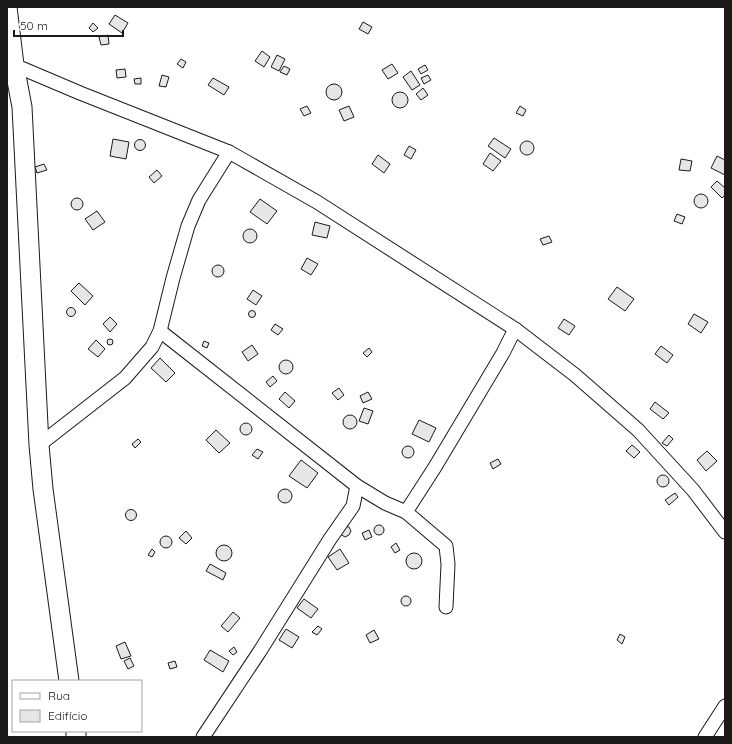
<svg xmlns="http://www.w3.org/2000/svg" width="732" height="744" viewBox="0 0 732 744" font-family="Quicksand,sans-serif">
	<rect width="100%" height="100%" fill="#fff"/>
	<!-- building -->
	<g fill="#e6e6e6" stroke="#1a1a1a">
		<polygon points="115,15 128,23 122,33 109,24"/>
		<polygon points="363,22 372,27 368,34 359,29"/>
		<polygon points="93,23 98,28 93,32 89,28"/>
		<polygon points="108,35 109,44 101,45 99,37"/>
		<polygon points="262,51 270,57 264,67 255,61"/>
		<polygon points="277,55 285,59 279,71 271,67"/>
		<polygon points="181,59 186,62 183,68 177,64"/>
		<polygon points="392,64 398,73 388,79 382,70"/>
		<polygon points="425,65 428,70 421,74 418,69"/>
		<polygon points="284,66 290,69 287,75 280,72"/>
		<polygon points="125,69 126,77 117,78 116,70"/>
		<polygon points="411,71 420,85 412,90 403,77"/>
		<polygon points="162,75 169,77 166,87 159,86"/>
		<polygon points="428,75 431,80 424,84 421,78"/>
		<polygon points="141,78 141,84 135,84 134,79"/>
		<polygon points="213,78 229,87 224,95 208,85"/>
		<circle cx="334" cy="92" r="8"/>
		<polygon points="423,88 428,95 421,100 416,94"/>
		<circle cx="400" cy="100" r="8"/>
		<polygon points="307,106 311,113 304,116 300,109"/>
		<polygon points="349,106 354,117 344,121 339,110"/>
		<polygon points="520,106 526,110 523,116 516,113"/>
		<polygon points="494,138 511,149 505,158 488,146"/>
		<polygon points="113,139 129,142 126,159 110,156"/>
		<circle cx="140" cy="145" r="5.5"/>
		<circle cx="527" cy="148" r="7"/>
		<polygon points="409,146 416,150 411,159 404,155"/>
		<polygon points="490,153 501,161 493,171 483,164"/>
		<polygon points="378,155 390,164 384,173 372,164"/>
		<polygon points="717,156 725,160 725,175 711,168"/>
		<polygon points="681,159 692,161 690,171 679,170"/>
		<polygon points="44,164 47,170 37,173 35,167"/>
		<polygon points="157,170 162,176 154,183 149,177"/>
		<polygon points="717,181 725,188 725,195 722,198 711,187"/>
		<circle cx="701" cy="201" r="7"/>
		<circle cx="77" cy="204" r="6"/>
		<polygon points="260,199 277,211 267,224 250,212"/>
		<polygon points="97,211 105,222 93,230 85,219"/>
		<polygon points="677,214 685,217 682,224 674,221"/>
		<polygon points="315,222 330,226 327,238 312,235"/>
		<circle cx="250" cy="236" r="7"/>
		<polygon points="549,236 552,242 543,245 540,239"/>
		<polygon points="307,258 318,264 311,275 301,269"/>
		<circle cx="218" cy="271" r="6"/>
		<polygon points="79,283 93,296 85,305 71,291"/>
		<polygon points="617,287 634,299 625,311 608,299"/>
		<polygon points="253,290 262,296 256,305 247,299"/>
		<circle cx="71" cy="312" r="4.5"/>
		<circle cx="252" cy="314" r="3.5"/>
		<polygon points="694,314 708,322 701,333 688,324"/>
		<polygon points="110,317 117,324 110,332 103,324"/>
		<polygon points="564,319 575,326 569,335 558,328"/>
		<polygon points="275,324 283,329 278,335 271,330"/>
		<circle cx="110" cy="342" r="3"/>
		<polygon points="96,340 105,349 98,357 88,349"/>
		<polygon points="204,341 209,343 207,348 202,346"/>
		<polygon points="252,345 258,354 248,361 242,352"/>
		<polygon points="661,346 673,355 667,363 655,354"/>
		<polygon points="369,348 372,352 367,357 363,353"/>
		<polygon points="160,358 175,373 166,382 151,368"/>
		<circle cx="286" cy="367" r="7"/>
		<polygon points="273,376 277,381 270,387 266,382"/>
		<polygon points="339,388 344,395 338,400 332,393"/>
		<polygon points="285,392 295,401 289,408 279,399"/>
		<polygon points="368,392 372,399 363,403 360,396"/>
		<polygon points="655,402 669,413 663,419 650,409"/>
		<polygon points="364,408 373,411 368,424 359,421"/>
		<circle cx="350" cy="422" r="7"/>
		<polygon points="419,420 436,428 429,442 412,434"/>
		<circle cx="246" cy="429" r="6"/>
		<polygon points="216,430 230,443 219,453 206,440"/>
		<polygon points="669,435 673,439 667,446 662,443"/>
		<polygon points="138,439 141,442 135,448 132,444"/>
		<polygon points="632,445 640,452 634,458 626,451"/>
		<circle cx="408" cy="452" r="6"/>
		<polygon points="257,449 263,452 258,459 252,455"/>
		<polygon points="707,451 717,461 706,471 697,460"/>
		<polygon points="498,459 501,464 493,469 490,463"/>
		<polygon points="301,460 318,473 307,488 289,476"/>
		<circle cx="663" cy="481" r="6"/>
		<circle cx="285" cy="496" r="7"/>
		<polygon points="675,493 678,497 669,505 665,500"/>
		<circle cx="131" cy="515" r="5.5"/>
		<circle cx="379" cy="530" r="5"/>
		<polygon points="345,526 349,527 351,531 349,535 345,537 340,534"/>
		<polygon points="369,530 372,537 365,540 362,533"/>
		<polygon points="186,531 192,538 186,544 179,538"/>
		<circle cx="166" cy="542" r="6"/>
		<polygon points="396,543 400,550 395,553 391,547"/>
		<circle cx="224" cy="553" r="8"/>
		<polygon points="152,549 155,552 152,557 148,555"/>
		<polygon points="340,549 349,563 337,570 328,557"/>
		<circle cx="414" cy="561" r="8"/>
		<polygon points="210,564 226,573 223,580 206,571"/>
		<circle cx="406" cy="601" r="5"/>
		<polygon points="304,599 318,609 311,618 297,608"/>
		<polygon points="233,612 240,618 228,632 221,626"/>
		<polygon points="318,626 322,629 317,635 312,632"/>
		<polygon points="286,629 299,637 292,648 279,640"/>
		<polygon points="374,630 379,639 370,643 366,635"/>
		<polygon points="620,634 625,637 622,644 617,640"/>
		<polygon points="125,642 131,656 121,659 116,646"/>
		<polygon points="234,647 237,652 233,655 229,651"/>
		<polygon points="210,650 229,661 223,672 204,660"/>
		<polygon points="130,658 134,666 128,669 124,661"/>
		<polygon points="175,661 177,667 170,669 168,663"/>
	</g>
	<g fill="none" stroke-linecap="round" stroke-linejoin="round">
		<!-- street casing -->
		<g stroke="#1a1a1a" stroke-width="15">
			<g id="street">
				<polyline points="14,65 80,93 229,152 317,202 515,329 575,375 638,430 693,490 725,532"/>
				<polyline points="160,331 357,486 385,503 406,512 446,546 448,564 446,607"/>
				<polyline points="39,445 125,378 152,347 160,331 173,278 188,226 199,200 229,152"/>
				<polyline points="406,512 435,467 503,353 515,329"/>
				<polyline points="203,737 260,651 330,539 353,506 357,486"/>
				<polyline points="705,737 725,706"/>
			</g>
		</g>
		<!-- secondary casing -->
		<g stroke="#1a1a1a" stroke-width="21">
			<g id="secondary">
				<polyline points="7,7 14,65 22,107 39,445 43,489 69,681"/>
				<polyline points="76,731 76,737"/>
			</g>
		</g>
		<!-- street -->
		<use href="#street" stroke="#fff" stroke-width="13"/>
		<!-- secondary -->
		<use href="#secondary" stroke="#fff" stroke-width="19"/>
	</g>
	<!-- border -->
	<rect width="732" height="744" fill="none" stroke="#1a1a1a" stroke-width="16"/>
	<!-- legend -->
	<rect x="12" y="680" width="130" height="52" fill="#ffffff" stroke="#a3a3a3"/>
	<rect x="20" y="693" width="20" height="6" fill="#ffffff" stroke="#a3a3a3"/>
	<text x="48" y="700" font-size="12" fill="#1a1a1a">Rua</text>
	<rect x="20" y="710" width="20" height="12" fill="#e6e6e6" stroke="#a3a3a3"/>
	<text x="48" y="720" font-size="12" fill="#1a1a1a">Edifício</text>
	<!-- scale -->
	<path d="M14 30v6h109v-6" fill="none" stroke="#1a1a1a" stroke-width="2"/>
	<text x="20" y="30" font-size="12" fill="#1a1a1a" stroke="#ffffff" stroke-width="3" paint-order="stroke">50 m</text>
</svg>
